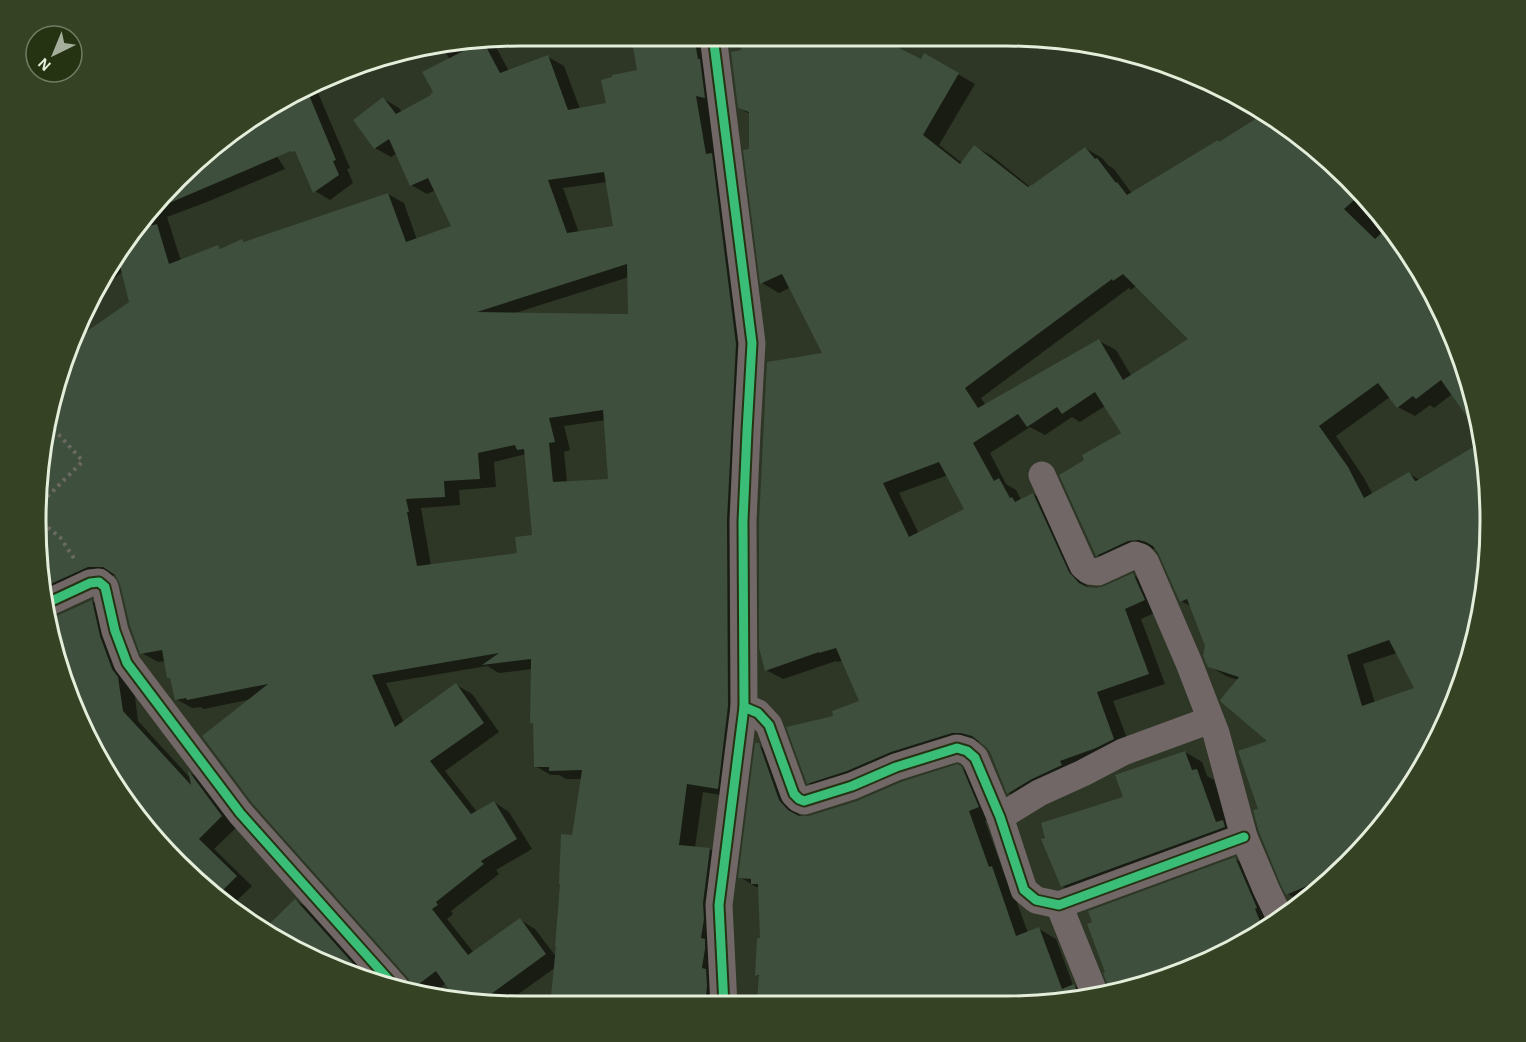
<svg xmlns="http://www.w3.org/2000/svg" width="1526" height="1042" viewBox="0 0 1526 1042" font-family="'Alegreya Sans',sans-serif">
	<rect width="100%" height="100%" fill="#2e3625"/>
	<!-- shadow -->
	<g fill="#0007" fill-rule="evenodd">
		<polygon points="566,36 589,36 573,40"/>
		<path d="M632,36h75l45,317 -19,444 -30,-5 -8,56 15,1 16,9 -13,148h-161l4,-39 -50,36 1,2 -49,-5 -12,-17 -17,14h-3l-13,-8v-5l-161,-285 -48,10 -3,-2 -9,1 -16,-9 -10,-38 -8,1 -16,-9 -20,-71 -5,-7 -17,2 -55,25 -5,-144 33,-123 4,5 54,-37 -8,-32 -17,14 -1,-1 51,-83 96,-84 33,52 -78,33 -40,15 14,44 37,-14 5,3 19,-10 4,3 142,-49 16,9 13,37 36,-13 -17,-37 -9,4 -16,-9 -14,-32 -6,4 -16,-9 -20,-28 29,-21 15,9 3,4 31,-17 17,-35 -8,-14 50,-6 17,31 39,-14 16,9 16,43 28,-5 31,-33zM607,182l8,46 -36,5 -16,-45zM629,277v38l-114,-2zM606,420l4,61 -43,2 -3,-31 6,-2 -6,-24zM526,454l7,83 -15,18 -87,11 -10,-58 39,-3 -1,-15 37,-3 -2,-25zM487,666l12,7 33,-4 3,97 16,9h8l7,4h16l-25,179 -22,-29 -15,-9 -46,33 -27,-34 6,-5 -2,-3 48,-37 -3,-4 36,-21 -23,-37 -15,-10 -17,10 -32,-41 54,-39 -27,-38 -16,-9 -52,38 -18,-40z"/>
		<path d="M745,36h110l-1,1 24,12 44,12 3,-6 50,29 -36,61 23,18 13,-16 17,9 38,31 55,-39 17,10 7,8 5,3 16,22 3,2 87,-50 40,-26 5,3 5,-2 78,60 60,74 45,84 28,91 -29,-33 -18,14 -4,-3 -15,11 -17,-9 -8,-10 -54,39 28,42 9,17 36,-21 11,6 62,-36 8,77 -9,95 -133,248 -50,36 -10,-6 -28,-84 10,-68 -32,-62 -12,-4 -17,-10 -2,-20 -15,-39 -11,-6 -25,-52h-9l-33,16 -17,-10 26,-121 -18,-28 -25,16 -8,-5 -27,18 -15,-8 -40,26 16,31 10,6 5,10 12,-6 17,10 35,80 4,4 8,1 36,-14 17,10 11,25 -20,9 24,65 -52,17 18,48 -106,54 -16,-10 -18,-42 -4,-6 -7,-3h-9l-146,50 -17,-9 27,-66 26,-15 -18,-42 -5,2 -2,-1 -53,18 -17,-9 59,-316 -34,-67 -12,6 -17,-10 -11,-132 -1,-37 -11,-6 3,-56zM1137,285l54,54 -59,38 -16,-27 -17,-9 -113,65 -5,-8 148,-110 2,2zM948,475l18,35 -47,24 -20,-41zM1397,653l19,36 -41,14 -12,-39z"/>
		<polygon points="316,88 350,168 347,169 353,183 330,200 315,191 276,107"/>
		<polygon points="92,601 108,610 134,688 138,721 191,779 190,773 204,781 238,826 214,849 252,886 230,907 178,864 86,736 47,621 52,620"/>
		<polygon points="758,745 775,755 796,811 801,817 809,818 959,766 976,777 995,817 985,821 1005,876 1008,878 1028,933 1039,929 1056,939 1073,985 1081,990 1084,998 1005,1006 759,1006 760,977 757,975 762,940 760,887 756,887 740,877"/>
		<polygon points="1185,752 1202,762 1207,776 1214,780 1230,826 1240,831 1079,896 1062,886 1125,798"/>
		<polygon points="1235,859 1250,867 1271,916 1263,918 1265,923 1220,956"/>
		<polygon points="296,901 312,910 375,981 335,969 264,931"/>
	</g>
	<!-- building -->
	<g fill="#3e4f3d" fill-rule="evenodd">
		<path d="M631,36h63l4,23h2l5,39 -9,-2 10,58 6,-1 24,191 -9,176 1,186 -10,83 -31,-5 -8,61 31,3 -7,55 1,16 -3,19 4,1v10l-3,19 4,1 1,17 -2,20h-155l6,-60 -1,1 5,-63h-1l2,-50 11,1 10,-65 -33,1v-4h-15l-1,-44h-3l1,-64 -49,6 17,-12 -127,22 23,52 61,-44 28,40 -54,38 41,53 23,-13 23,38 -36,22 3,3 -48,38 2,3 -6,4 36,46 52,-37 26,36 -66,48 -24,-2 -20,-29 -25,19v-6l-3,-6 -156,-175 -50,-67 66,-52 -81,16 -1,-2 -11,2 -5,-22h-3l-5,-28 -22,4 -10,-28 -10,-42 -5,-9 -12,-8h-15l-44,20 -4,-129 27,-102 14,-11 -5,-6 53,-37 -10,-40 20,-33 18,-5 12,40 49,-19 2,4 22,-10 2,3 144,-49 18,49 45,-16 -23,-48 -18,8 -21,-47 -15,10 -21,-29 30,-23 13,17 35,-19 -1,-1 3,-2 -11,-20 61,-31 17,32 48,-18 20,55 38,-7 -5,-23 11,-3v-2l25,-5zM604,172l9,54 -46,7 -19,-53zM627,264l1,50 -151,-2zM603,410l5,69 -55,3 -4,-39 6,-1 -6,-24zM515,445l2,5 7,-1 8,86 -17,2 2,16 -100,13 -10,-54h2l-3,-13 39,-2 -1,-16 36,-2 -2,-26z"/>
		<path d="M744,36h97l12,11 5,-10 19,10 4,-8 40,20 3,-6 35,20 -36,62 37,29 14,-19 54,42 3,-2h1l53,-38 10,12 2,-1 19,25 1,-1 10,13 91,-55 1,2 41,-26 7,10 7,-5 74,57 13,16 -17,15 31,30 13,-12 20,25 45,84 28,91v6l-2,1 -38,-54 -25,19 -3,-3 -16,12 -19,-25 -59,43 29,41 16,31 45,-26 6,9h1l66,-39 8,79 -9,94 -28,92 -45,84 -60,73 -31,22 -1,-4 -30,13 -6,-12 -21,-51 -6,-22 5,-1 -20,-58 29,-10 -46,-39 -1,-2 19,-23 -31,-10 -5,-11 2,-10 -18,-47 -7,3 -22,-49 -5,-7 -7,-4 -7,-2 -11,1 -32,15 -37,-81 25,-15 -2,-5 39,-22 -26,-41 -33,22 -5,-7 -30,20 -9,-13 -45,29 21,38 5,-3 11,20 2,-1 3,5 18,-9 36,79 10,11 8,4 9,1 8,-2 29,-13 12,27 -20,9 24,65 -52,18 17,47 -18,9 -36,13 2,4 -30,14 -25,15 -17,-42 -4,-5 -14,-11 -11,-3h-9l-61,19 -44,19 -40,13 -21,-57 47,-11 -1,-5 27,-10 -23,-53 -17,5v-1l-54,19 -6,-23v-127l8,-159 55,-9 -40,-79 -22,10 -17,-134 6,-1v-37l-11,-4 -7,-56 10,-2zM1123,274l65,65 -65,41 -24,-41 -121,69 -13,-20 147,-109 1,2zM939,462l25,47 -55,28 -26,-54zM1389,640l25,48 -52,18 -15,-51z"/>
		<polygon points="309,95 336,160 333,161 339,175 313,193 295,151 292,152 291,151 153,210 152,208 156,201 244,125 274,112 274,110"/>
		<polygon points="92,600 100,636 112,669 118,677 123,711 191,785 188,770 222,816 199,839 237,876 217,896 203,885 167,849 86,736 47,619 52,618"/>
		<polygon points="755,743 759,743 779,800 788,810 799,816 809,816 857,801 901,782 957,764 959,765 962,767 979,807 969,811 989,867 992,866 1016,936 1039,927 1062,989 1074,984 1080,999 1005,1006 759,1006 759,1002 757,1002 759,975 755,976 757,938 760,938 758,884 751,884 751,879 738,878"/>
		<polygon points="1185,751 1192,770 1197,769 1216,822 1223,820 1225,827 1061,887 1041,839 1045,838 1041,823 1123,797 1115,775"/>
		<polygon points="1235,857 1257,908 1255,909 1262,926 1220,956 1111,993 1103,973 1105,972 1087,924 1092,922 1088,911"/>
		<polygon points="295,899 366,978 335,969 263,930"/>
	</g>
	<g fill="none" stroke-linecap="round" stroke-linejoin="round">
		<!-- path -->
		<g stroke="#6a6962" stroke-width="4" stroke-dasharray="3 4.5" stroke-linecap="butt">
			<polyline points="42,502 82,462 81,459 49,424"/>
			<polyline points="42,523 60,537 75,560"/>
		</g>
		<!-- street -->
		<g stroke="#716766" stroke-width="27">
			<polyline points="713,36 752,343 747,431 743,521 744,707 719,905 724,1006"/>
			<polyline points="1042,475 1083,566 1089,571 1098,572 1135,555 1141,557 1146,563 1189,663 1216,733 1244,837 1266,889 1278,914"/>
			<polyline points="45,604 90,583 99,582 105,587 115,631 127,663 240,813 396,988"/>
			<polyline points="744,707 758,713 769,725 794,794 799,799 804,801 852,786 896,767 957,748 967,751 975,758 1000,817 1024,890 1036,900 1059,905 1244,837"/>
			<polyline points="1000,817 1039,793 1083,773 1123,752 1210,720"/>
			<polyline points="1059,905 1096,997"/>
		</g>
		<!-- cycleway casing -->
		<g stroke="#263313" stroke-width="13">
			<g id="cycleway">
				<polyline points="713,36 752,343 747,431 743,521 744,707 719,905 724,1006"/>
				<polyline points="45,604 90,583 99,582 105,587 115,631 127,663 240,813 396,988"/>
				<polyline points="744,707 758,713 769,725 794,794 799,799 804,801 852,786 896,767 957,748 967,751 975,758 1000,817 1024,890 1036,900 1059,905 1244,837"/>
			</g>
		</g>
		<!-- cycleway -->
		<use href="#cycleway" stroke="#3abd76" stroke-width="9"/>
	</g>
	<!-- crop -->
	<path d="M0 0H1526V1042H0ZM520 46H1006A474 474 0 0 1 1480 520V522A474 474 0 0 1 1006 996H520A474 474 0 0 1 46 522V520A474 474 0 0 1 520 46Z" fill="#354223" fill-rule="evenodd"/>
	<path fill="none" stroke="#e4eeda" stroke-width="3" d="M520 46H1006A474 474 0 0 1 1480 520V522A474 474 0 0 1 1006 996H520A474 474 0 0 1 46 522V520A474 474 0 0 1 520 46Z"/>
	<!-- north arrow -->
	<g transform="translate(54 54) rotate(223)"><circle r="28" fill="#263313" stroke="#727e63" stroke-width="1.5"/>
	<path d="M0-4.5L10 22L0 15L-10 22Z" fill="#a4ae9b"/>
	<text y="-9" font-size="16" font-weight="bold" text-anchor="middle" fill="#e4eeda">N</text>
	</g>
</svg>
